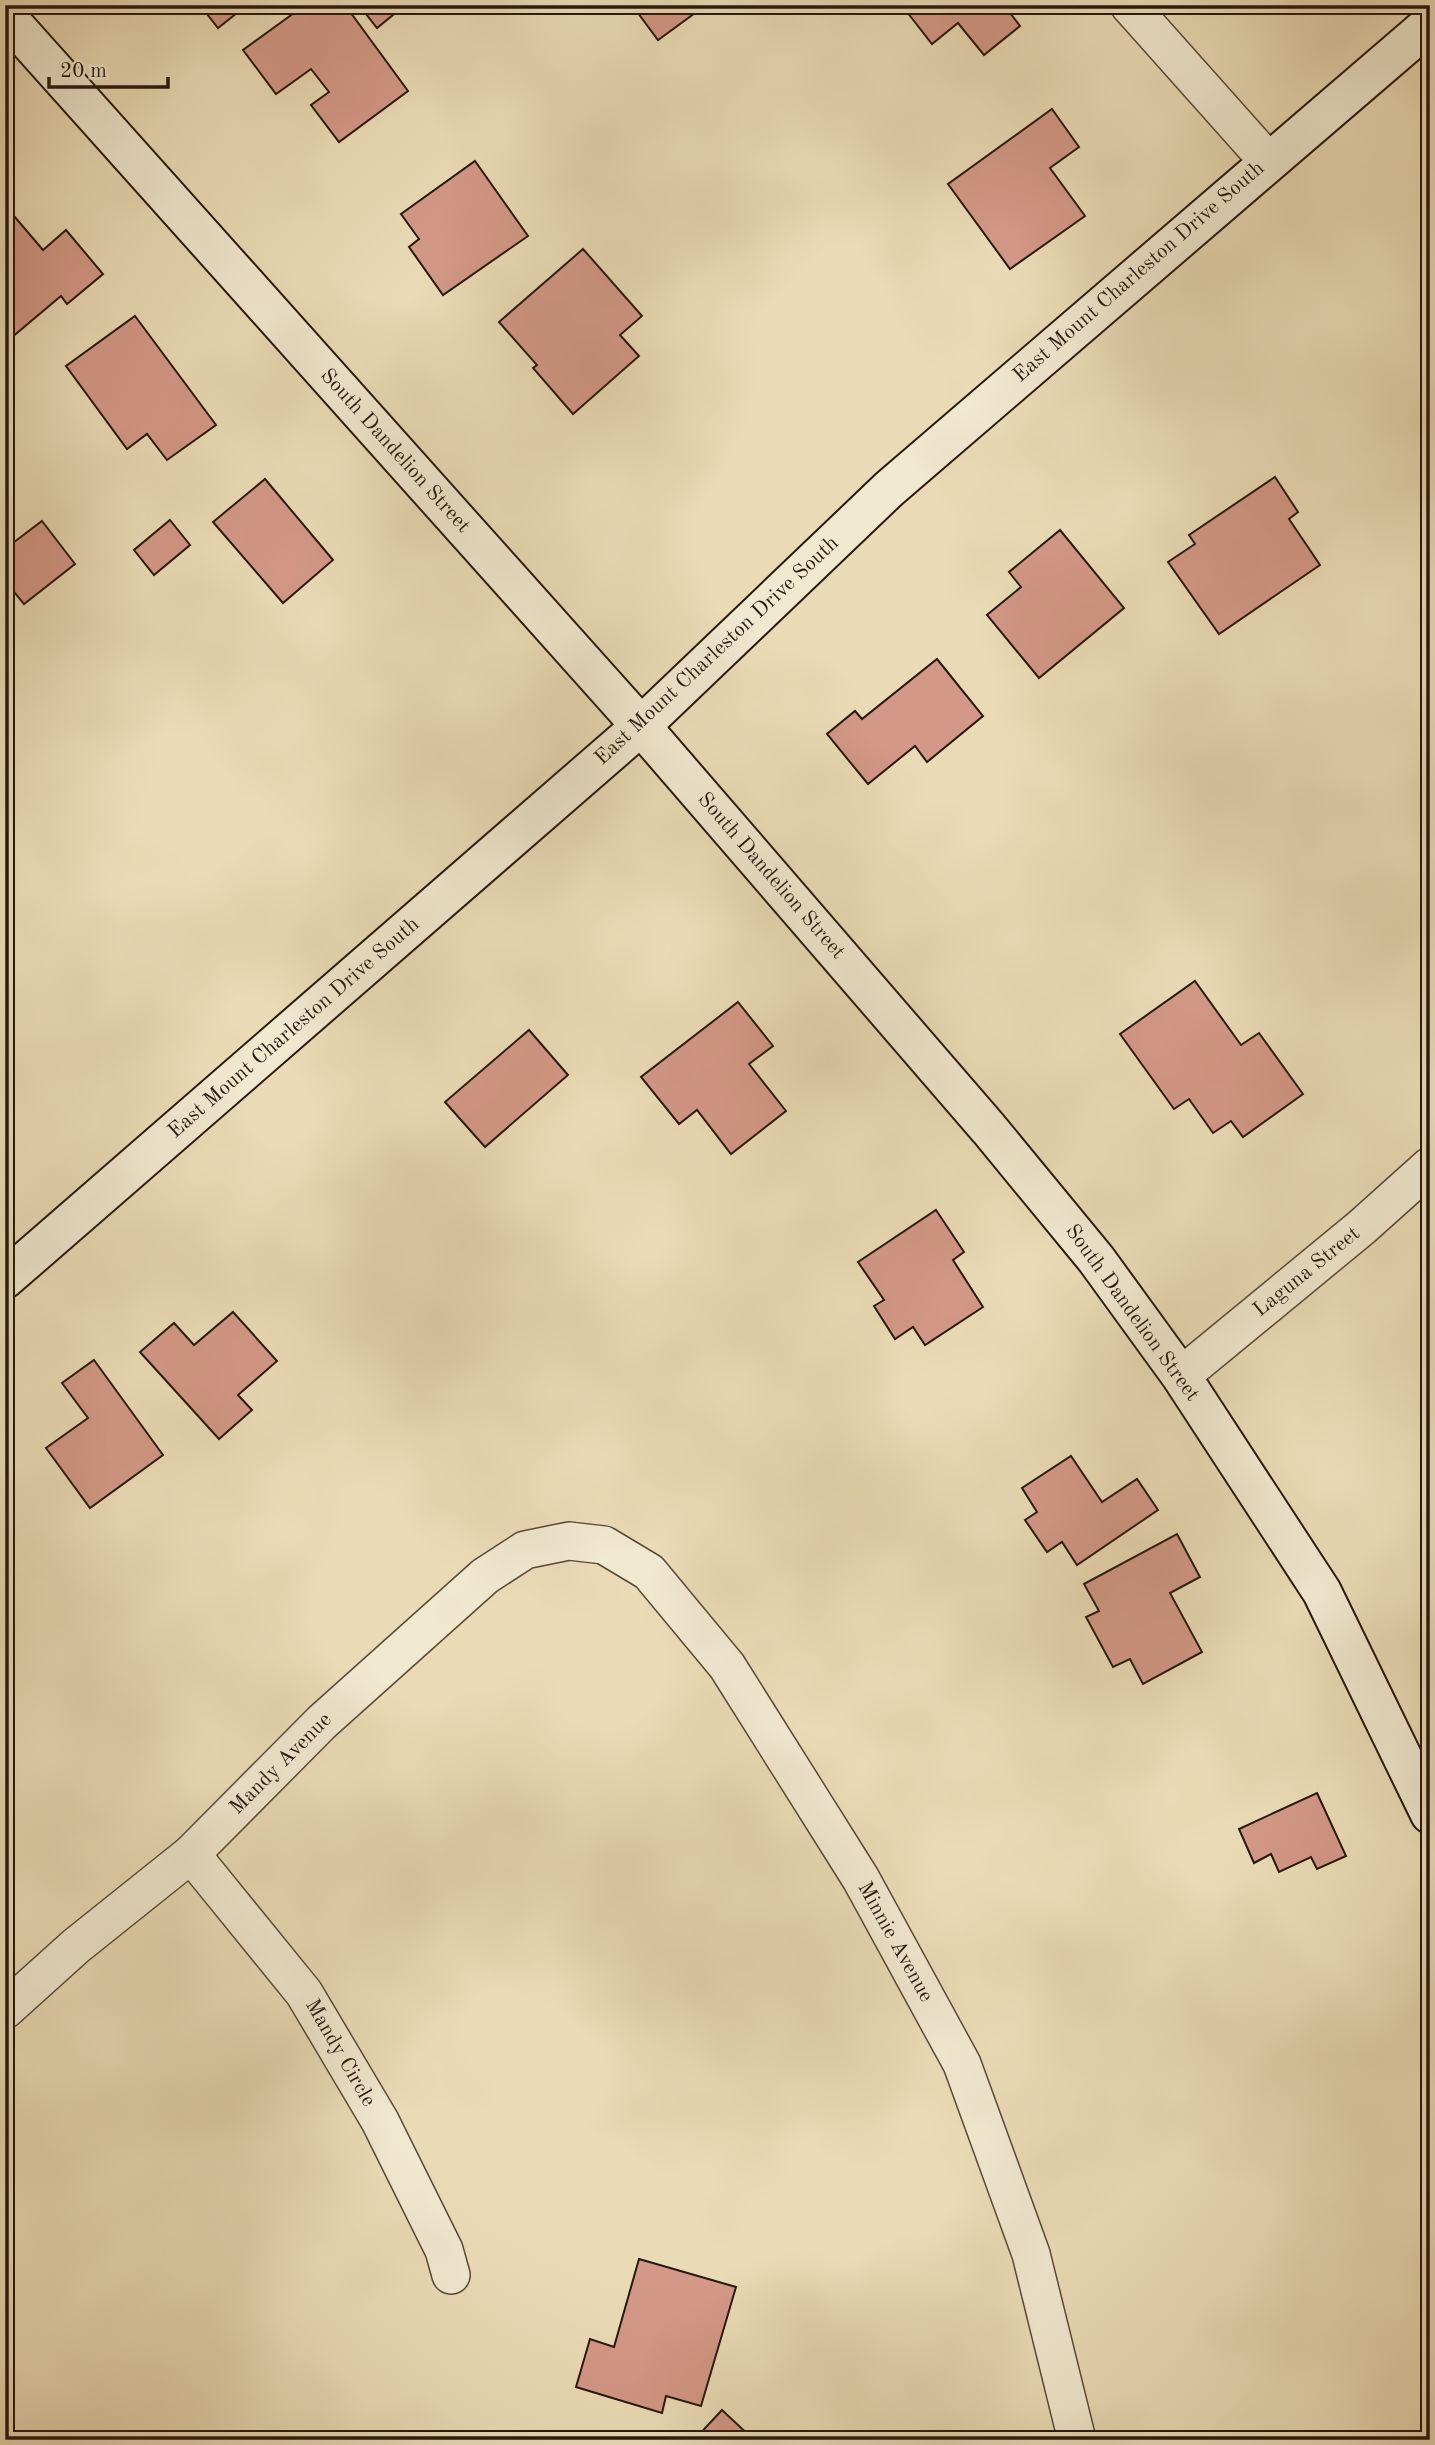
<svg xmlns="http://www.w3.org/2000/svg" width="1435" height="2445" viewBox="0 0 1435 2445" font-family="'Old Standard TT',serif">
	<rect width="100%" height="100%" fill="#eadbb6"/>
	<filter id="stains"><feTurbulence type="fractalNoise" baseFrequency=".00286" numOctaves="4"/><feColorMatrix values="0 0 0 0 .2 0 0 0 0 .09 0 0 0 0 .02 0 0 0 .5 -.17"/></filter>
	<radialGradient id="worn" r=".72"><stop offset=".6" stop-color="#630" stop-opacity="0"/><stop offset="1" stop-color="#630" stop-opacity=".3"/></radialGradient>
	<!-- building -->
	<g fill="#d39887" stroke="#28180e" stroke-width="2">
		<polygon points="200,5 247,5 218,28"/>
		<polygon points="305,5 345,5 408,91 339,142 311,105 329,92 311,69 276,94 243,50"/>
		<polygon points="359,5 404,5 404,6 377,28"/>
		<polygon points="632,5 706,5 658,40"/>
		<polygon points="916,5 1004,5 1020,26 984,55 958,23 932,44 907,12"/>
		<polygon points="1052,109 1079,147 1050,168 1085,216 1010,269 948,184"/>
		<polygon points="475,161 528,236 443,295 409,247 419,239 401,214"/>
		<polygon points="8,209 43,250 66,230 103,274 67,304 61,296 5,343 5,211"/>
		<polygon points="583,249 642,316 620,335 639,356 573,414 533,368 537,365 499,322"/>
		<polygon points="135,316 216,425 167,460 147,434 127,449 66,366"/>
		<polygon points="1275,477 1298,512 1289,519 1320,565 1219,634 1168,562 1195,544 1189,535"/>
		<polygon points="265,479 333,560 283,603 213,522"/>
		<polygon points="170,520 190,545 154,575 134,550"/>
		<polygon points="42,521 75,564 24,604 5,581 5,549"/>
		<polygon points="1060,530 1124,608 1039,678 987,615 1021,587 1009,572"/>
		<polygon points="937,659 983,716 927,762 915,746 868,784 827,734 855,711 862,719"/>
		<polygon points="1195,981 1241,1045 1259,1033 1303,1094 1243,1137 1231,1121 1213,1133 1189,1099 1174,1109 1120,1034"/>
		<polygon points="738,1002 773,1046 749,1064 786,1111 731,1154 697,1110 679,1124 641,1077"/>
		<polygon points="529,1030 568,1075 485,1147 445,1102"/>
		<polygon points="936,1210 964,1252 953,1260 983,1307 925,1345 913,1327 895,1339 874,1306 884,1300 858,1262"/>
		<polygon points="233,1312 277,1361 238,1395 252,1410 219,1439 140,1352 174,1323 194,1345"/>
		<polygon points="94,1360 163,1455 90,1508 46,1448 88,1418 62,1383"/>
		<polygon points="1071,1456 1102,1502 1137,1479 1158,1510 1077,1565 1062,1542 1047,1552 1025,1520 1037,1512 1022,1488"/>
		<polygon points="1177,1534 1200,1577 1170,1593 1202,1652 1143,1684 1130,1659 1113,1667 1086,1617 1099,1611 1084,1584"/>
		<polygon points="1317,1793 1346,1856 1317,1869 1311,1857 1279,1872 1271,1854 1254,1863 1239,1829"/>
		<polygon points="639,2259 736,2287 701,2406 666,2396 662,2413 576,2387 590,2339 614,2347"/>
		<polygon points="722,2410 754,2440 694,2440"/>
	</g>
	<g fill="none" stroke-linecap="round" stroke-linejoin="round">
		<!-- street casing -->
		<g stroke="#584938" stroke-width="40">
			<g id="street">
				<polyline points="1129,5 1268,161"/>
				<polyline points="1181,1376 1362,1227 1430,1166"/>
				<polyline points="191,1854 304,1993 380,2121 444,2250 451,2275"/>
				<polyline points="5,2010 76,1946 191,1854 322,1722 485,1576 525,1550 569,1541 604,1545 649,1572 727,1666 861,1879 962,2064 1031,2254 1077,2440"/>
			</g>
		</g>
		<!-- secondary casing -->
		<g stroke="#28180e" stroke-width="42">
			<g id="secondary">
				<polyline points="5,15 641,726 989,1129 1096,1259 1181,1376 1322,1592 1430,1814"/>
				<polyline points="5,1279 641,726 889,489 1430,24"/>
			</g>
		</g>
		<!-- street -->
		<use href="#street" stroke="#f1e8d0" stroke-width="37"/>
		<!-- secondary -->
		<use href="#secondary" stroke="#f1e8d0" stroke-width="38"/>
	</g>
	<g text-anchor="middle" dominant-baseline="central" stroke-width="7" stroke-linejoin="round" paint-order="stroke">
		<!-- street labels -->
		<g font-size="21" fill="#28180e" stroke="#f1e8d0">
			<text transform="translate(1139 272) rotate(-41)">East Mount Charleston Drive South</text>
			<text transform="translate(395 451) rotate(48)">South Dandelion Street</text>
			<text transform="translate(717 651) rotate(-43)">East Mount Charleston Drive South</text>
			<text transform="translate(771 876) rotate(49)">South Dandelion Street</text>
			<text transform="translate(294 1028) rotate(-41)">East Mount Charleston Drive South</text>
			<text transform="translate(1307 1272) rotate(-39)">Laguna Street</text>
			<text transform="translate(1132 1313) rotate(54)">South Dandelion Street</text>
			<text transform="translate(281 1764) rotate(-45)">Mandy Avenue</text>
			<text transform="translate(895 1942) rotate(61)">Minnie Avenue</text>
			<text transform="translate(340 2053) rotate(60)">Mandy Circle</text>
		</g>
	</g>
	<!-- margin -->
	<rect width="1435" height="2445" fill="none" stroke="#eadbb6" stroke-width="28"/>
	<rect x="7" y="7" width="1421" height="2431" fill="none" stroke="#28180e" stroke-width="3.5"/>
	<rect x="14" y="14" width="1407" height="2417" fill="none" stroke="#28180e" stroke-width="2"/>
	<!-- scale -->
	<path d="M49 77v10h119v-10" fill="none" stroke="#28180e" stroke-width="3.5"/>
	<text x="60" y="77" font-size="21" fill="#28180e" stroke="#f1e8d0" stroke-width="5" paint-order="stroke">20 m</text>
	<rect width="100%" height="100%" filter="url(#stains)"/>
	<rect width="100%" height="100%" fill="url(#worn)"/>
</svg>
